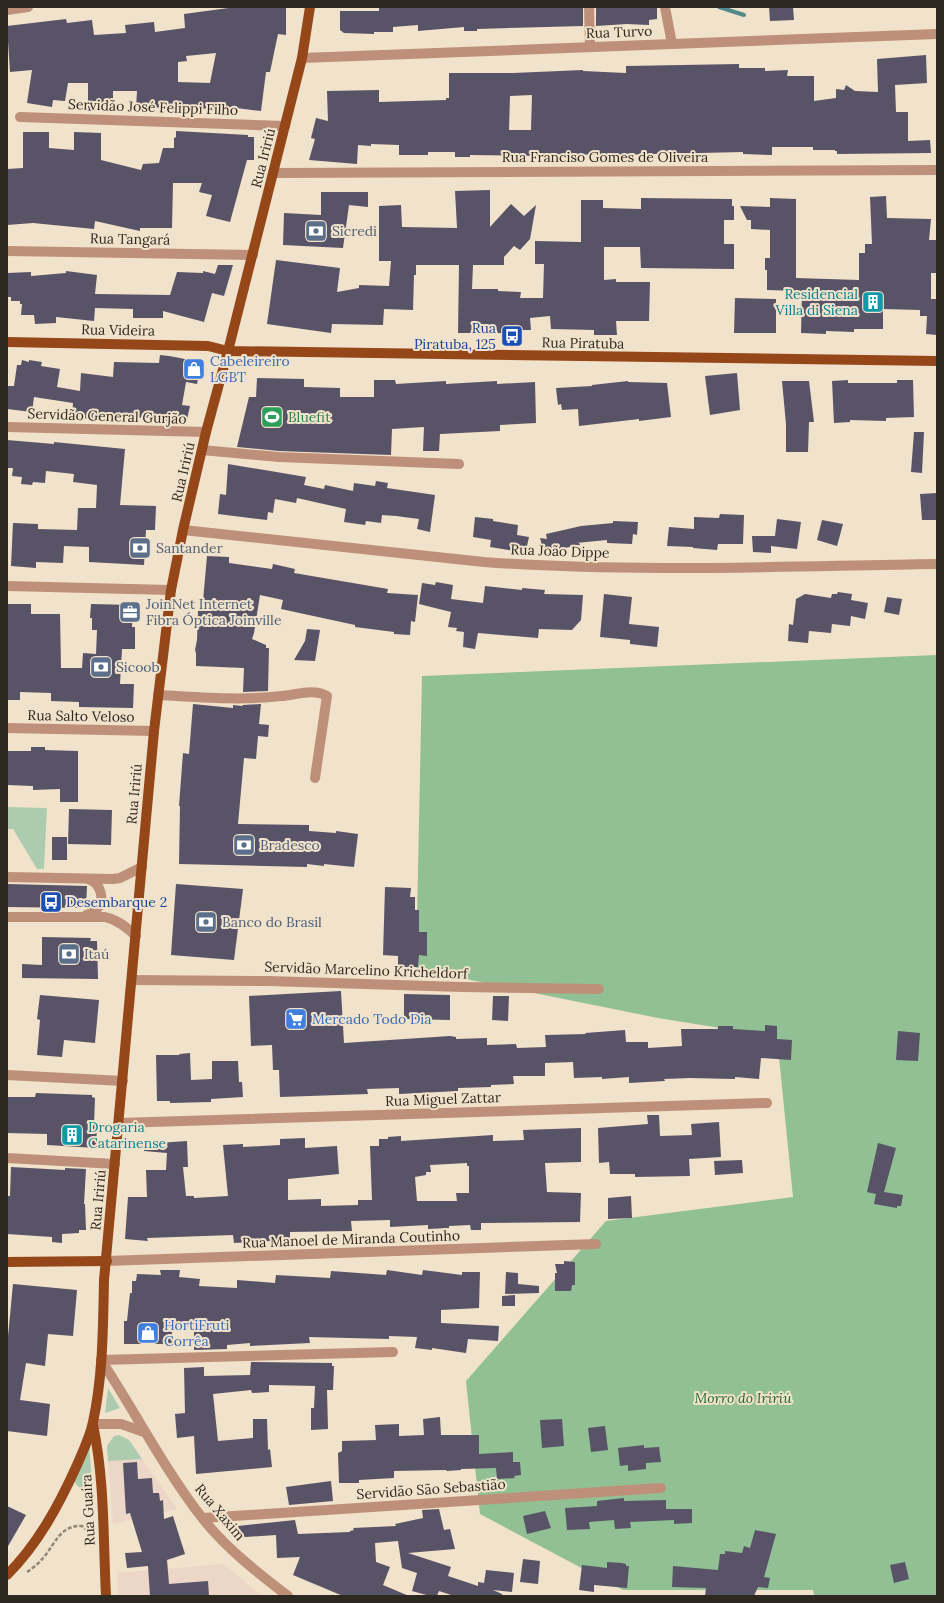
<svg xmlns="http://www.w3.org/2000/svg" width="944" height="1603" viewBox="0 0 944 1603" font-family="Lora,serif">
	<rect width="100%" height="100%" fill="#f1e2cb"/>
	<!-- education -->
	<g fill="#ebd6c8">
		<polygon points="119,1435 129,1440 177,1509 113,1524 107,1446 114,1436"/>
		<polygon points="224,1564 262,1596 118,1596 117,1573"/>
	</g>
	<!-- green -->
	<g fill="#adccaf">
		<polygon points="7,807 47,808 44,869 37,869 13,829 7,829"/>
		<polygon points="108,1388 120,1408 105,1413"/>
		<polygon points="119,1435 129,1440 142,1459 108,1461 107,1446 114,1436"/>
		<path d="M89,1443l3,39c-7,7 -13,9 -18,-1z"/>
	</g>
	<!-- forest -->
	<polygon fill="#90c093" points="937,655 937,1596 814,1596 813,1590 623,1590 480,1514 466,1381 606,1221 793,1197 777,1037 658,1018 416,969 422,676"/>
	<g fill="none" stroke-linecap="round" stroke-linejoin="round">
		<!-- stream -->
		<polyline stroke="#508a8a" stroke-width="4" points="719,7 744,15"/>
	</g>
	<!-- building -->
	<g fill="#595367" fill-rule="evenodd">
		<path d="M236,7h50v28l-8,-1 -8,38h-4l-5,39 -41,-5v3l-84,-2 1,-16h-24v19l-25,1v-28h-20l-3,18 -12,-1 -1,7 -25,-4 5,-33 -22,2 -3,-46 59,-7 1,4 25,-3 2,15 32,-2 -1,-8 29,-3 1,10 30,-4 -1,-14zM216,53l-6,30 -32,-1v-20l9,-1 -1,-5z"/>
		<polygon points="379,7 583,7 583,26 477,29 477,31 464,31 464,27 418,31 418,25 393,27 393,32 374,32 374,34 344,33 340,30 340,11 379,11"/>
		<polygon points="596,7 657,7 657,19 649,20 649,25 627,24 596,26"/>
		<polygon points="769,7 793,7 794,20 770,21"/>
		<path d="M926,55l1,28 -32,2 1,27h12v29l22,-1 1,13 -94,1v-3h-2v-1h-22v-3h-41v8l-29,-1v-2l-131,3 -73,-1v2l-69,-1v2h-15v-5h-27v3h-29v-10l-28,-1v2l-13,-1 -1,19 -48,-4 6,-21 -4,-1 5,-20 12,3 -1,-30 52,-1v12l67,-2v-2h3v-25h64l70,-3v1l43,2v-7l113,-2v4h26v3l23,-1 -1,6h27v25l22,-3v-9l8,1 2,-5 9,6 23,1 -1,-33zM532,95l-1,35h-22l1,-34z"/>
		<polygon points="176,131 248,135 248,137 254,137 254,160 247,160 230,222 206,216 212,195 199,192 202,183 173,183 172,228 140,228 140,231 95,221 94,229 33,223 7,225 7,169 23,168 23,132 49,132 49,148 74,150 74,132 101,133 101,160 141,170 143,164 159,163 163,148 174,148 174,138 176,137"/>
		<polygon points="490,190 490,227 511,204 524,216 536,205 530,239 520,250 514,246 504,257 504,265 473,265 472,289 498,289 498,291 521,292 520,298 543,298 544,264 535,264 535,241 581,242 581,200 603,200 603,208 641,209 641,198 732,199 732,206 734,206 734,220 724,220 724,244 734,244 734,269 641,268 640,247 604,247 604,280 616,279 616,282 650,282 649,321 616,321 617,335 594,335 594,330 551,329 550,316 530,318 531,330 520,330 519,334 497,333 497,330 471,330 471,333 458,333 459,265 416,265 416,275 414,275 413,310 384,309 383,325 332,324 331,333 267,324 276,260 340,268 337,292 359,288 359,285 389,286 391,261 379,261 379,206 401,205 402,227 457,228 455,191"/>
		<polygon points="321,192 368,192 368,207 349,205 343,248 283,245 284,213 321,215"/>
		<polygon points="886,196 887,218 931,219 929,240 937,240 937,273 931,273 931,299 937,299 937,335 926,334 927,316 920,316 920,310 883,309 883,329 854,329 854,332 826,331 826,334 801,333 802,291 767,290 767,270 765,270 765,258 770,258 770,230 751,229 751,220 747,220 740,206 770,207 770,198 796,199 796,278 859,280 859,253 865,253 865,244 872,244 870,197"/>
		<polygon points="218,265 233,265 224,296 212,293 204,322 163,311 163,318 133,318 133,309 95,308 94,321 56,317 56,323 35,324 34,315 21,315 22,304 20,304 20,301 11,301 11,297 7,297 7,273 31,272 31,276 66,273 66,271 97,275 95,294 170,295 177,272 203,273 203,271 215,274"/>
		<polygon points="735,298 776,299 776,333 734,333"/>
		<polygon points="160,355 169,356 201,362 197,384 186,382 182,405 190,406 186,424 158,420 158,418 101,417 100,419 72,418 73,403 34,397 32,412 7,409 7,386 14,386 17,365 21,365 22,360 29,362 29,360 42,362 41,366 60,369 57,387 80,391 81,373 113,377 114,362 159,363"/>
		<polygon points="737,373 740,410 710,415 705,376"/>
		<polygon points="257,378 304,379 304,387 340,388 340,397 374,397 374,380 395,380 396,384 446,381 446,384 497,381 497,384 535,382 536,423 500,425 500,431 440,434 439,451 423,451 424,427 392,429 391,455 279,451 237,447 249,397 256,397"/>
		<polygon points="848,380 848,383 897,383 897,380 913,380 914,417 886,418 886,421 850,420 850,422 834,423 832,381"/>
		<polygon points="628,381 628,382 667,383 671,417 639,421 639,419 579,426 578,409 562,410 561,404 558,405 556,388 592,386 592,385"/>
		<polygon points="782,381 809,381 814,422 809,422 808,452 786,452 786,424"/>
		<polygon points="914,432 924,432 922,473 911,472"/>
		<polygon points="7,440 54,444 54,442 125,449 120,505 156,506 155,530 146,530 144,565 89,562 89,547 64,546 63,563 36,562 36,568 11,566 13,523 38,524 38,529 77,530 78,508 96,508 97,485 73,482 74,474 46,471 45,483 33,482 32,485 21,484 22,477 12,476 13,468 7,468"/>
		<polygon points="228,464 306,477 304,485 324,489 325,485 353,491 354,483 375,486 376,481 388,483 387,488 435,495 430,532 417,529 419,519 396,516 382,515 381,523 366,521 365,525 344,522 346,509 297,498 296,503 275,499 273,513 268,512 267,520 218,514 220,494 226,495"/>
		<polygon points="937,493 937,520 922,520 920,494"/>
		<polygon points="720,514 744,515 743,544 718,544 717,550 693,548 693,547 667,546 669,527 694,529 694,517 719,518"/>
		<polygon points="475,517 493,519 493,521 518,525 517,535 529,537 525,555 513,554 514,551 490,547 491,540 473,537"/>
		<polygon points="777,519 801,522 797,549 771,546 771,553 753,552 752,536 775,536"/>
		<polygon points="822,520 843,524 837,546 817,540"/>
		<polygon points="613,521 638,522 637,535 633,534 632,544 607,543 607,540 576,543 579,543 580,545 544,552 540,538 547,539 546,534 581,526 613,523"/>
		<polygon points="207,556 229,557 229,563 272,569 273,564 295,569 294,573 388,589 387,593 418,595 415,622 411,621 410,635 394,634 394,632 355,627 355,625 281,609 283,600 260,595 254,633 252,639 266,645 266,648 269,648 268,691 243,692 244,668 196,666 196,653 195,650 197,640 198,611 200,611 201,601 203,601"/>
		<polygon points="436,582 453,585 451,599 483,603 485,586 522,590 522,588 545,590 544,594 583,595 581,620 572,630 539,629 538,638 478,633 475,649 463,647 464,632 456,631 457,628 448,627 451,612 419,604 422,583 435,585"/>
		<polygon points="838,592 852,594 851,600 868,603 865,619 851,616 850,626 832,624 831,633 809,631 808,643 788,641 789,624 793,625 796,599 805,594 831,598 832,594 837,594"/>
		<polygon points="604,594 632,597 629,624 659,627 657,647 630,644 630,640 600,637"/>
		<polygon points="887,597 902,599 899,615 884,612"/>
		<polygon points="7,604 31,604 31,614 60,614 61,668 82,668 83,653 96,654 97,630 92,630 92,618 90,618 91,604 133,605 132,627 135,627 135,649 122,649 120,684 134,684 133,708 79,707 79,702 51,701 51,693 20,692 20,700 7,700"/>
		<polygon points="307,629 320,630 315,661 294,660 305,641"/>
		<polygon points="193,704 233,708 233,705 242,706 243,705 261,704 259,724 269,725 268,737 258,736 256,759 244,758 238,824 309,825 309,831 336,833 336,831 358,834 354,867 324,864 324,866 307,864 307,867 179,864 180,806 179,806 183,753 189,754"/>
		<polygon points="31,747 45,747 45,750 78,751 78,802 60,802 60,789 33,790 33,786 7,785 7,751 31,751"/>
		<polygon points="69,809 112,810 111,845 68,844"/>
		<rect x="52" y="837" width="15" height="23"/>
		<polygon points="7,884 87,886 86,908 7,907"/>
		<polygon points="176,884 243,889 234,960 171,955"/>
		<polygon points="385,887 411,888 410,897 415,897 415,910 419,910 419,932 427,932 427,956 419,955 418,967 398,967 398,956 383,955"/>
		<polygon points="42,937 91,938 90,941 97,941 98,979 22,978 22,964 42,965"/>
		<polygon points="341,991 344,1043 450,1036 456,1037 456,1039 487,1038 487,1045 516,1044 517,1048 546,1047 545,1035 586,1034 585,1033 625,1030 626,1042 648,1042 648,1048 682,1046 681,1029 718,1029 718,1026 733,1026 733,1029 765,1031 765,1025 777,1026 777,1039 792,1040 791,1060 761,1058 759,1079 735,1077 735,1079 690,1078 664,1079 665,1081 629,1083 629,1077 602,1079 602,1077 574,1078 573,1062 545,1063 545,1076 513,1076 514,1084 491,1085 491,1087 458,1088 458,1091 399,1094 399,1088 367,1089 368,1094 280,1097 279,1070 273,1070 272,1045 251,1046 249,996"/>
		<polygon points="404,994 450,995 450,1020 404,1019"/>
		<polygon points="40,995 99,1000 95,1043 64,1040 62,1057 37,1055 40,1020 37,1019"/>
		<polygon points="493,996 509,996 508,1021 492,1020"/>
		<polygon points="898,1031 920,1033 918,1061 896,1060"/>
		<polygon points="190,1053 191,1080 212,1079 212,1061 238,1061 239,1082 242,1082 243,1097 211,1099 211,1102 170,1103 170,1101 157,1101 156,1055 180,1055 179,1054"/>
		<polygon points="36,1093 92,1095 92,1097 95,1098 94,1125 97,1126 96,1148 47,1145 47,1134 7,1133 7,1097 35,1097"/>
		<polygon points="647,1115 659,1115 660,1136 692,1135 691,1124 719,1122 721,1157 689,1159 690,1176 635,1177 635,1174 610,1174 609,1162 599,1163 598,1128 648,1124"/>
		<path d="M581,1128v34l-36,1 2,29 34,1 -1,29 -99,1v7h-10l-1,-5 -21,1v2l-21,1v-4l-38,2v-7l-39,1 1,10 -62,1v8l-56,3 -1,-8 -86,3 1,3 -23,-2 3,-42h19l-1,-27h20l1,-17 -23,-2v-7l43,-3 1,26h-5l3,29h8v2l34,-2 -5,-51 20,-1v3l37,-2v-6l25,-1v10l32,-2 2,28 -51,5v21l33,-1v7l37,-1v-5h14l-2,-54h9v-7h9v-2l13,-1v5l92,-6v6l31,-1 -1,-10zM467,1163v3h2v27h-13l1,8h-40l-2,-24 11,-2v-3h5l-1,-7z"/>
		<polygon points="878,1143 896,1148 884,1192 903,1195 901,1206 897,1206 897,1208 874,1204 876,1194 867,1192"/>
		<polygon points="742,1160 743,1173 715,1175 714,1161"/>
		<polygon points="11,1167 65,1170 65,1168 86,1169 84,1204 85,1204 86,1230 79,1230 79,1233 62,1234 62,1243 52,1242 52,1237 7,1234 7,1196 10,1196"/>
		<polygon points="631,1196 632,1218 608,1219 608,1198"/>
		<polygon points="564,1261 575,1262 575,1285 572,1285 571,1291 555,1291 555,1273 557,1273 555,1264 564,1264"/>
		<polygon points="160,1270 180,1270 179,1277 200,1279 199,1286 237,1288 237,1280 275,1283 276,1275 330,1278 331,1271 386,1275 387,1270 422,1275 423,1270 462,1275 462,1272 480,1272 479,1308 441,1310 441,1323 499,1326 498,1341 468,1339 466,1353 432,1348 432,1350 415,1348 417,1337 389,1336 389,1339 309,1337 310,1343 250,1346 250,1343 227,1345 227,1349 194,1350 194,1327 172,1327 172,1344 124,1344 124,1321 127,1321 130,1293 132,1293 132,1281 136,1281 137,1274 161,1275"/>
		<polygon points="506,1272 518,1273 518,1284 539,1286 539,1293 505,1294"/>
		<polygon points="13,1284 77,1290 73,1336 48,1334 45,1366 26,1363 20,1400 50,1404 47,1436 7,1431 7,1347"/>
		<polygon points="515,1295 515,1306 502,1306 502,1296"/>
		<polygon points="251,1362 332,1363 332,1366 334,1366 333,1390 327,1390 328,1429 311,1430 311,1408 314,1408 315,1386 269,1385 269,1392 252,1393 251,1390 213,1394 218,1441 253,1438 253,1419 267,1419 268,1450 270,1449 272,1467 196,1474 194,1436 177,1438 175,1414 185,1413 184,1368 204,1367 204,1376 250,1375"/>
		<polygon points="440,1417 441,1435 479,1435 479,1454 513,1452 513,1462 520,1462 521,1475 514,1476 515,1478 497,1479 496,1468 461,1469 461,1470 447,1471 446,1470 394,1471 394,1478 359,1480 359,1483 339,1483 338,1453 342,1451 342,1441 376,1440 375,1425 399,1424 399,1436 424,1435 423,1419"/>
		<polygon points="562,1419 564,1446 542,1448 540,1420"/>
		<polygon points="605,1426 608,1450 591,1452 588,1428"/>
		<polygon points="644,1445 644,1448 659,1447 661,1462 646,1463 646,1469 628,1471 628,1465 620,1466 618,1448"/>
		<polygon points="137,1462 138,1479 152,1478 153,1493 159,1493 160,1501 163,1500 164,1519 173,1516 185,1554 167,1560 169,1584 208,1581 209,1596 150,1596 148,1566 127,1568 125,1553 142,1552 130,1513 126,1514 123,1463"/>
		<polygon points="331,1481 333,1501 289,1505 286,1487"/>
		<polygon points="624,1498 624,1501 666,1500 666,1509 692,1509 692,1523 674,1524 674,1520 630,1522 631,1528 615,1529 614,1520 589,1522 590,1529 567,1530 565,1508 597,1506 597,1501"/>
		<polygon points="7,1506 26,1515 7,1548"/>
		<polygon points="439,1509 444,1530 450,1529 455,1549 408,1553 451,1567 448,1576 478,1586 478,1582 484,1583 486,1570 514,1573 512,1592 493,1590 502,1594 502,1596 454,1596 439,1591 437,1596 430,1596 412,1591 417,1573 402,1568 398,1541 375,1543 376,1562 390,1567 383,1585 409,1596 343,1596 293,1575 300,1557 277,1558 276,1535 246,1537 241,1536 239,1533 238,1526 295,1520 298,1534 350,1532 350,1531 354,1530 353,1528 396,1526 395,1524 423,1518 422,1510"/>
		<polygon points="545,1511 551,1528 527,1534 523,1516"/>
		<polygon points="755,1530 776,1534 764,1577 770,1578 768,1588 758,1587 754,1596 705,1596 706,1588 672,1587 673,1566 718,1570 720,1554 725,1554 725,1551 742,1553 744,1546 750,1548"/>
		<polygon points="523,1559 540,1561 538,1584 520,1582"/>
		<polygon points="607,1562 622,1563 626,1564 626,1566 629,1566 627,1588 594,1585 594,1592 579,1590 582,1565 607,1568"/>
		<polygon points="905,1562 909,1579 894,1583 890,1565"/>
	</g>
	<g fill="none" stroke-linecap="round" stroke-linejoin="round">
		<!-- path -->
		<path stroke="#918777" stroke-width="2.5" stroke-dasharray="4 2" stroke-linecap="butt" d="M27,1572c6,-4 12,-9 16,-14 13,-15 17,-33 39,-32l10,9"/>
		<!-- minor -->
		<g stroke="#be907a" stroke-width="10">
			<polyline points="589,7 590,47"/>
			<polyline points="665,7 672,44"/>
			<polyline points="7,10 28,7"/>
			<polyline points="302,58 937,34"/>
			<polyline points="20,117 285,126"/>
			<polyline points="274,173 937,170"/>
			<polyline points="7,251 253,255"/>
			<polyline points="7,427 206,432"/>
			<polyline points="202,450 279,457 459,464"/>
			<path d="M183,530l301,32c151,11 302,4 453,2"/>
			<polyline points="7,586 171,590"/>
			<path d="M158,695c41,2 83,6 123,1 15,-1 32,-8 46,0l-12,82"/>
			<polyline points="7,728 154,731"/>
			<polyline points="7,877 113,879 120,878 142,867"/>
			<path d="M85,916c3,-2 8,-3 11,-6 10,-10 5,-27 -8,-31"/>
			<path d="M7,917h98c13,3 21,10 31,19"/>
			<polyline points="132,980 268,981 462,987 599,989"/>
			<polyline points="7,1075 123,1081"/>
			<polyline points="119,1123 767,1103"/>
			<polyline points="7,1158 115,1164"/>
			<polyline points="107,1261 596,1244"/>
			<path d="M101,1360c35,53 63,109 102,159 24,30 55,54 85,77"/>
			<polyline points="101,1360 393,1352"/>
			<polyline points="93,1424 121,1424 144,1432"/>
			<polyline points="203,1518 661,1488"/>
		</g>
		<!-- major -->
		<g stroke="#954719" stroke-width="10">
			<polyline points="7,342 208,346 228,351 937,361"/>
			<polyline points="7,1262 107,1261"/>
			<path d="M93,1425c12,56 10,114 13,171"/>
			<path d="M7,1575c31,-31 52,-70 70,-110 6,-14 13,-28 16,-43 10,-46 10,-95 11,-142l50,-549 17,-141 12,-60 23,-98 22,-81 74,-293 8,-51"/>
		</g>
	</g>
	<!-- icons -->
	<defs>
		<g id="bank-square" transform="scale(1.15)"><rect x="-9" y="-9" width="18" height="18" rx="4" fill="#5c6f8a" stroke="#f1e2cb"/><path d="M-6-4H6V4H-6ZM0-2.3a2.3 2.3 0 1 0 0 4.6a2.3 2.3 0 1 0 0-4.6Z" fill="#fff"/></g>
		<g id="building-square" transform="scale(1.15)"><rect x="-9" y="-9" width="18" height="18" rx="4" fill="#0f9aa8" stroke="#f1e2cb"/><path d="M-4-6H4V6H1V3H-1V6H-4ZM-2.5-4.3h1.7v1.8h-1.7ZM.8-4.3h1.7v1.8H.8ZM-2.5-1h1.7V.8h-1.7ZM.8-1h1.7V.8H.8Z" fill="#fff"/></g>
		<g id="bus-square" transform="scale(1.15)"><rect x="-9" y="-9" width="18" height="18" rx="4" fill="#1a4fb4" stroke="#f1e2cb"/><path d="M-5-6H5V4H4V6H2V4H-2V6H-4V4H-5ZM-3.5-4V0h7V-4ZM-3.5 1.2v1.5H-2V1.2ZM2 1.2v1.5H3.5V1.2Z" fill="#fff"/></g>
		<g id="shop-square" transform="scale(1.15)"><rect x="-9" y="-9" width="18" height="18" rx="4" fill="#3f7fe0" stroke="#f1e2cb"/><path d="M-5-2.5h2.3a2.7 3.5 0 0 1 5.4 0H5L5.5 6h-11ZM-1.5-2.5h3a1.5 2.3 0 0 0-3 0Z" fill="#fff"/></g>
		<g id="stadium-square" transform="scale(1.15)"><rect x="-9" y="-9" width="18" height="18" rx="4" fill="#2e9e5b" stroke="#f1e2cb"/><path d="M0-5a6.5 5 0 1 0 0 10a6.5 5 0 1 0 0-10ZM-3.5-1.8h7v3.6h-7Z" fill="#fff"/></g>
		<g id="office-square" transform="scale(1.15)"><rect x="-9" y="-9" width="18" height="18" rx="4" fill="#5c6f8a" stroke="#f1e2cb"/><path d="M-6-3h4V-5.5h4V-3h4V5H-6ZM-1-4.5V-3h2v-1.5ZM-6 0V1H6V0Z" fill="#fff"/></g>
		<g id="supermarket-square" transform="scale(1.15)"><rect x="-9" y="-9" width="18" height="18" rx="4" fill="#3f7fe0" stroke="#f1e2cb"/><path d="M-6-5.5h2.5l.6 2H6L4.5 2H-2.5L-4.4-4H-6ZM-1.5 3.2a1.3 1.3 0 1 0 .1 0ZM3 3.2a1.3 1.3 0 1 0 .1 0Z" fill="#fff"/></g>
	</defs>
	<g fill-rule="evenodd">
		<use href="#bank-square" x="316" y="231"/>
		<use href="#building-square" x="873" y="302"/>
		<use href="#bus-square" x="512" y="336"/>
		<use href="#shop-square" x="194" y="369"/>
		<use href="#stadium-square" x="272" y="417"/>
		<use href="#bank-square" x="140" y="548"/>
		<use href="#office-square" x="130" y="612"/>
		<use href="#bank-square" x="101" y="667"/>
		<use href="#bank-square" x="244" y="845"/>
		<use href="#bus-square" x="51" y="902"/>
		<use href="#bank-square" x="206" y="922"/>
		<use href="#bank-square" x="69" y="954"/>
		<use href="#supermarket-square" x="296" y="1019"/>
		<use href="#building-square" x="72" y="1135"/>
		<use href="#shop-square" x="148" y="1333"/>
	</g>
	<g text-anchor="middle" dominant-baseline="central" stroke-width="4" stroke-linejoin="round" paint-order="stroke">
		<!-- street labels -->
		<g font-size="14" fill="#2e2920" stroke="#f1e2cb">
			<text transform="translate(619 32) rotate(-2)">Rua Turvo</text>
			<text transform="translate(153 107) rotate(2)">Servidão José Felippi Filho</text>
			<text x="605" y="157">Rua Franciso Gomes de Oliveira</text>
			<text transform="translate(263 158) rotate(-76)">Rua Iririú</text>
			<text transform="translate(130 239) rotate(1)">Rua Tangará</text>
			<text transform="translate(118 330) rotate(1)">Rua Videira</text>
			<text transform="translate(583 343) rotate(1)">Rua Piratuba</text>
			<text transform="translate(107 416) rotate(2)">Servidão General Gurjão</text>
			<text transform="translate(183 472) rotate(-77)">Rua Iririú</text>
			<text transform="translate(560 551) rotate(2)">Rua João Dippe</text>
			<text transform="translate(81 716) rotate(1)">Rua Salto Veloso</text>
			<text transform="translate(134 794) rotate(-85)">Rua Iririú</text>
			<text transform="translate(366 970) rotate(2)">Servidão Marcelino Kricheldorf</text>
			<text transform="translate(443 1099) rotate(-2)">Rua Miguel Zattar</text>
			<text transform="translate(98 1200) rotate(-85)">Rua Iririú</text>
			<text transform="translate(351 1239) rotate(-2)">Rua Manoel de Miranda Coutinho</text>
			<text transform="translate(431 1489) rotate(-4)">Servidão São Sebastião</text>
			<text transform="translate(88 1510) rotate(-93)">Rua Guaíra</text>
			<text transform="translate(220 1512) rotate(50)">Rua Xaxim</text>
		</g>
		<!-- service labels -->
		<g font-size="14" fill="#4e5e75" stroke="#f1e2cb" text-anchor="start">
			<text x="332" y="231">Sicredi</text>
			<text x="156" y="548">Santander</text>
			<text x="146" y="604">JoinNet Internet<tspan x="146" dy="16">Fibra Óptica Joinville</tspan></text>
			<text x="116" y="667">Sicoob</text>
			<text x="260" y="845">Bradesco</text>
			<text x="222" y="922">Banco do Brasil</text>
			<text x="84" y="954">Itaú</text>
		</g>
		<!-- culture labels -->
		<g font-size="14" fill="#0d838f" stroke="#f1e2cb" text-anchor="end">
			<text x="858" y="294">Residencial<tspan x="858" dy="16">Villa di Siena</tspan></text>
			<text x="88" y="1127" text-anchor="start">Drogaria<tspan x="88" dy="16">Catarinense</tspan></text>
		</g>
		<!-- transit labels -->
		<g font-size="14" fill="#164399" stroke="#f1e2cb" text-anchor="end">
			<text x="496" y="328">Rua<tspan x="496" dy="16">Piratuba, 125</tspan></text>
			<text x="66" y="902" text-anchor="start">Desembarque 2</text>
		</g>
		<!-- shop labels -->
		<g font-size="14" fill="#366cbe" stroke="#f1e2cb" text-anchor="start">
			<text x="210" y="361">Cabeleireiro<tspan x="210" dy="16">LGBT</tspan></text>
			<text x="312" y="1019">Mercado Todo Dia</text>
			<text x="164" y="1325">HortiFruti<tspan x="164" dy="16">Corrêa</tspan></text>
		</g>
		<!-- leisure labels -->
		<g font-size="14" fill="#27864d" stroke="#f1e2cb" text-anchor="start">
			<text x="288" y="417">Bluefit</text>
		</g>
		<!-- park labels -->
		<g font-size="14" font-style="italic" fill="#23672e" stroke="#f1e2cb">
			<text x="743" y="1398">Morro do Iririú</text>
		</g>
	</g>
	<!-- border -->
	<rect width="944" height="1603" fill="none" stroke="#2e2920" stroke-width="16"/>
</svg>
